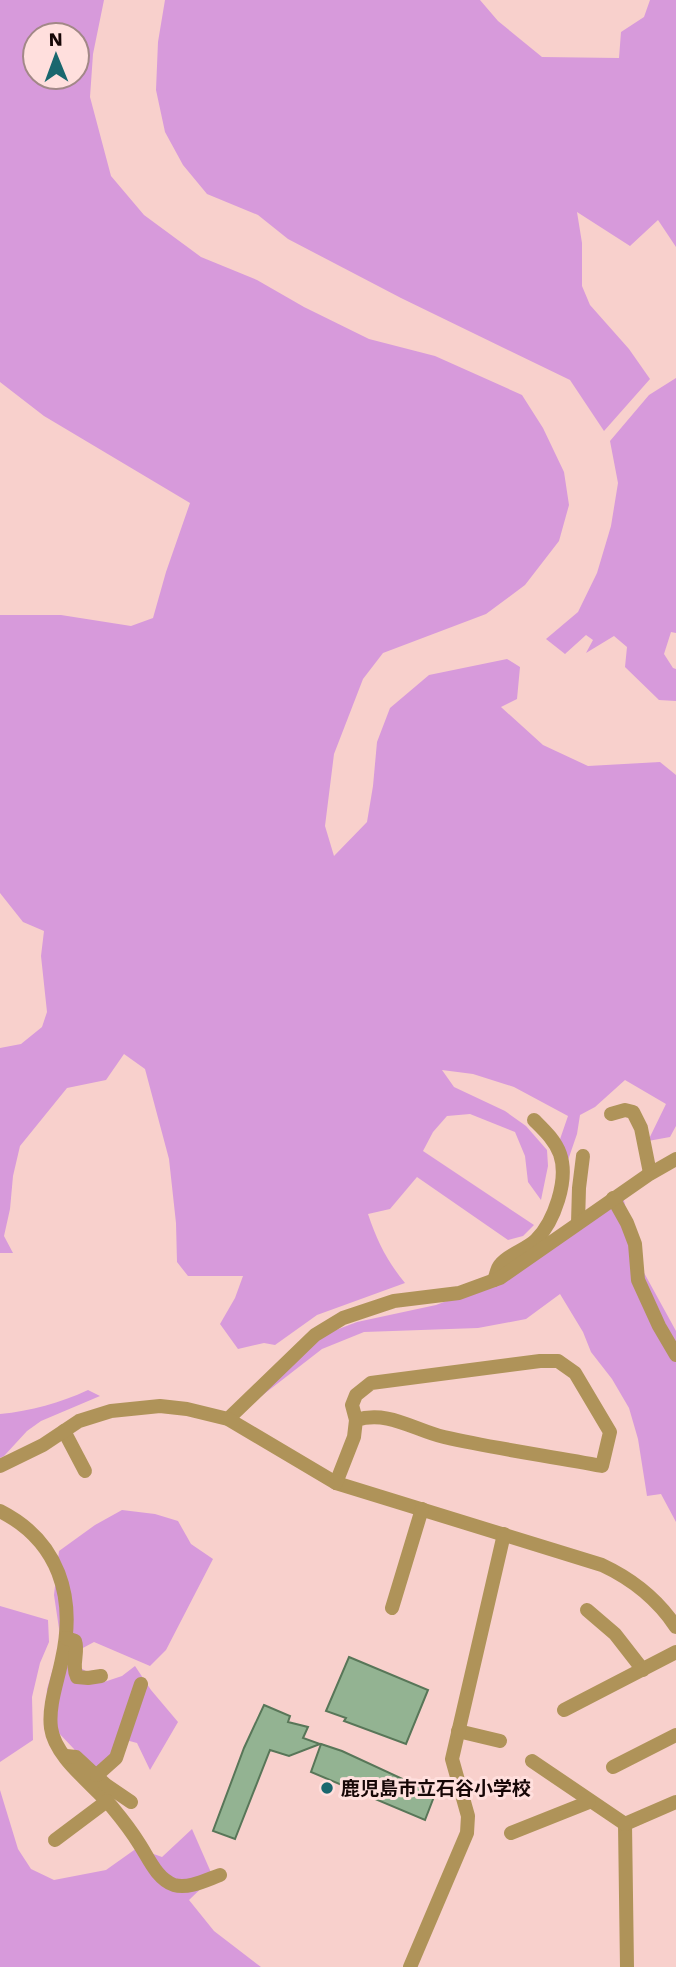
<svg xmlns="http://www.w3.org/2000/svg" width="676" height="1967" viewBox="0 0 676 1967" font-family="'Work Sans','Noto Sans JP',sans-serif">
	<rect width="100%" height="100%" fill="#f8d0cc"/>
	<!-- green -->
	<g fill="#d79adb" fill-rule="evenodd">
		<path d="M0,0h104l-11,54 -3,43 21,79 33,39 57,42 56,23 47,27 65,32 66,17 87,39 21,33 21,44 5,33 -10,36 -34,44 -39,29 -103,39 -20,26 -29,75 -9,72 9,30 33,-34 6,-36 4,-44 13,-34 39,-33 78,-16 13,8 -3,32 -16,8 42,38 45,21 72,-4 16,13v351l-6,11 -22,4 18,-37 -41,-24 -30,27 -15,8 -3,19 -20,58 1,-47 10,-29 -54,-29 -41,-13 -31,-4 12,17 51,24 21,15 21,24 1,16 -7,34 -13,-18 -3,-26 -10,-24 -45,-18 -23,2 -14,16 -10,19 111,74 -11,11 -15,4 -91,-63 -27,32 -22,5c9,27 19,47 37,69l-88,32 -42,30 -11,-2 -26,6 -18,-25 15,-26 8,-22h-55l-11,-14 -1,-39 -7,-64 -24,-90 -21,-15 -18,26 -39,8 -47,58 -7,30 -3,33 -6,27 9,17h-13v-205l21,-4 21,-17 5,-15 -6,-56 3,-25 -21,-9 -23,-29v-278h61l70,11 22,-8 13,-46 24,-69 -146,-87 -44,-34zM35,35h42v42h-42z"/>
		<polygon points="165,0 480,0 498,21 542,57 619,58 621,32 644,17 650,0 676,0 676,247 658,220 630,246 577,212 582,243 582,286 590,305 629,349 650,379 604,431 570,380 401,298 288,239 258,215 207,194 183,165 165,132 156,90 158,42"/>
		<polygon points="676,378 676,633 671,632 664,654 673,668 676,669 676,701 659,700 625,667 627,647 614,636 586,653 593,640 586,635 565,654 546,639 578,612 597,573 611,526 618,483 610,441 649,395"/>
		<polygon points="623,1196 637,1260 676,1331 676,1522 661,1494 647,1496 638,1439 629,1408 612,1379 591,1352 583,1332 560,1294 526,1319 478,1328 364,1332 322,1349 255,1401 320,1336 357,1322 436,1305 500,1281"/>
		<path d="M88,1390l12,6 -59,25 -14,10 -23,25 -4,2v-44c31,-3 60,-11 88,-24z"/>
		<polygon points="122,1510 155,1514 178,1521 191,1544 213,1559 166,1650 150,1666 94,1642 81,1649 79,1667 104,1682 122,1676 135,1666 151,1690 178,1722 150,1770 137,1743 122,1739 104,1777 88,1776 74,1749 55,1729 46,1713 47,1689 61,1642 54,1595 59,1551 95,1525"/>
		<polygon points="0,1606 48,1620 49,1642 40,1663 32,1697 33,1740 0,1762"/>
		<polygon points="0,1790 18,1849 31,1869 54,1880 106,1870 137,1848 162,1857 192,1829 213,1877 189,1900 214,1931 261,1967 0,1967"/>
	</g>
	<!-- building -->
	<g fill="#93b392" stroke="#587658" stroke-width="2">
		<polygon points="349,1657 428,1690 406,1744 344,1721 346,1718 326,1711"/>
		<polygon points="264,1705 290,1716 288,1722 308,1727 303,1738 320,1744 289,1756 270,1750 235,1839 213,1831 244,1748"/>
		<polygon points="321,1744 342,1751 435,1794 425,1820 311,1772"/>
	</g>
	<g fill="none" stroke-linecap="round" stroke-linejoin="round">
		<!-- minor -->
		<g stroke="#af9359" stroke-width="14">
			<polyline points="611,1114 625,1110 633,1112 641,1128 650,1173"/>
			<polyline points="613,1198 627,1223 635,1244 638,1280 659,1326 676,1355"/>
			<polyline points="578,1223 579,1188 583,1156"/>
			<path d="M494,1280c2,-4 3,-12 6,-15 8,-11 26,-15 36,-25 18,-18 33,-60 24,-86 -5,-14 -16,-24 -26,-34"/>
			<polyline points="228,1419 315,1335 343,1318 394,1301 459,1293 500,1278 648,1175 676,1159"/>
			<polyline points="64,1431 85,1471"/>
			<path d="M0,1466l43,-21 36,-24 32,-10 49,-5 27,3 41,10 108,64 266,82c30,14 56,35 74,62"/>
			<path d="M336,1483l18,-46 2,-17 -4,-15 4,-10 15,-12 169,-22h18l17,12 35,59 -8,34c-52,-10 -106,-17 -158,-29 -30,-7 -56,-27 -88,-17"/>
			<path d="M0,1511c59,30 76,86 62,148 -4,21 -14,47 -11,69 4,30 43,57 61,79 10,12 20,25 28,38 9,14 17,34 34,40 15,4 32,-5 46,-10"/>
			<polyline points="392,1608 422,1509"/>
			<polyline points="587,1610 615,1634 643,1670"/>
			<path d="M66,1638l9,3c4,12 -4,24 2,36l11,1 13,-2"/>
			<polyline points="564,1710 676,1652"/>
			<polyline points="458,1731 500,1741"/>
			<polyline points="66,1756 76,1757 106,1785 131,1802"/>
			<polyline points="532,1761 625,1824 627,1967"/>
			<polyline points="613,1767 676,1735"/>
			<polyline points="97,1775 116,1758 141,1684"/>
			<polyline points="625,1824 676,1802"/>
			<polyline points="511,1833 589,1802"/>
			<polyline points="55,1840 107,1801"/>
			<polyline points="410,1967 467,1833 468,1816 452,1759 504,1534"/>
		</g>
	</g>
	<!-- markers -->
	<circle fill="#1a676e" stroke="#ffdfdd" stroke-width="2.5" cx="327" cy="1788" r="7"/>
	<g text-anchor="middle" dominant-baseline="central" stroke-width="6" stroke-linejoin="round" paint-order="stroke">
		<!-- poi labels -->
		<g font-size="19" font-weight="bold" fill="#160606" stroke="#ffdfdd" text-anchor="start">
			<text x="341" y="1788">鹿児島市立石谷小学校</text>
		</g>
	</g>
	<!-- north arrow -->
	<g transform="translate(56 56) rotate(359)"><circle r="33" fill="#ffdfdd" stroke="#a28887" stroke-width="2"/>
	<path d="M0-5L12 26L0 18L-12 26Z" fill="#1a676e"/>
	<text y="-10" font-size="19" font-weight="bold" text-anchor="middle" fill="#160606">N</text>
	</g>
</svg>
